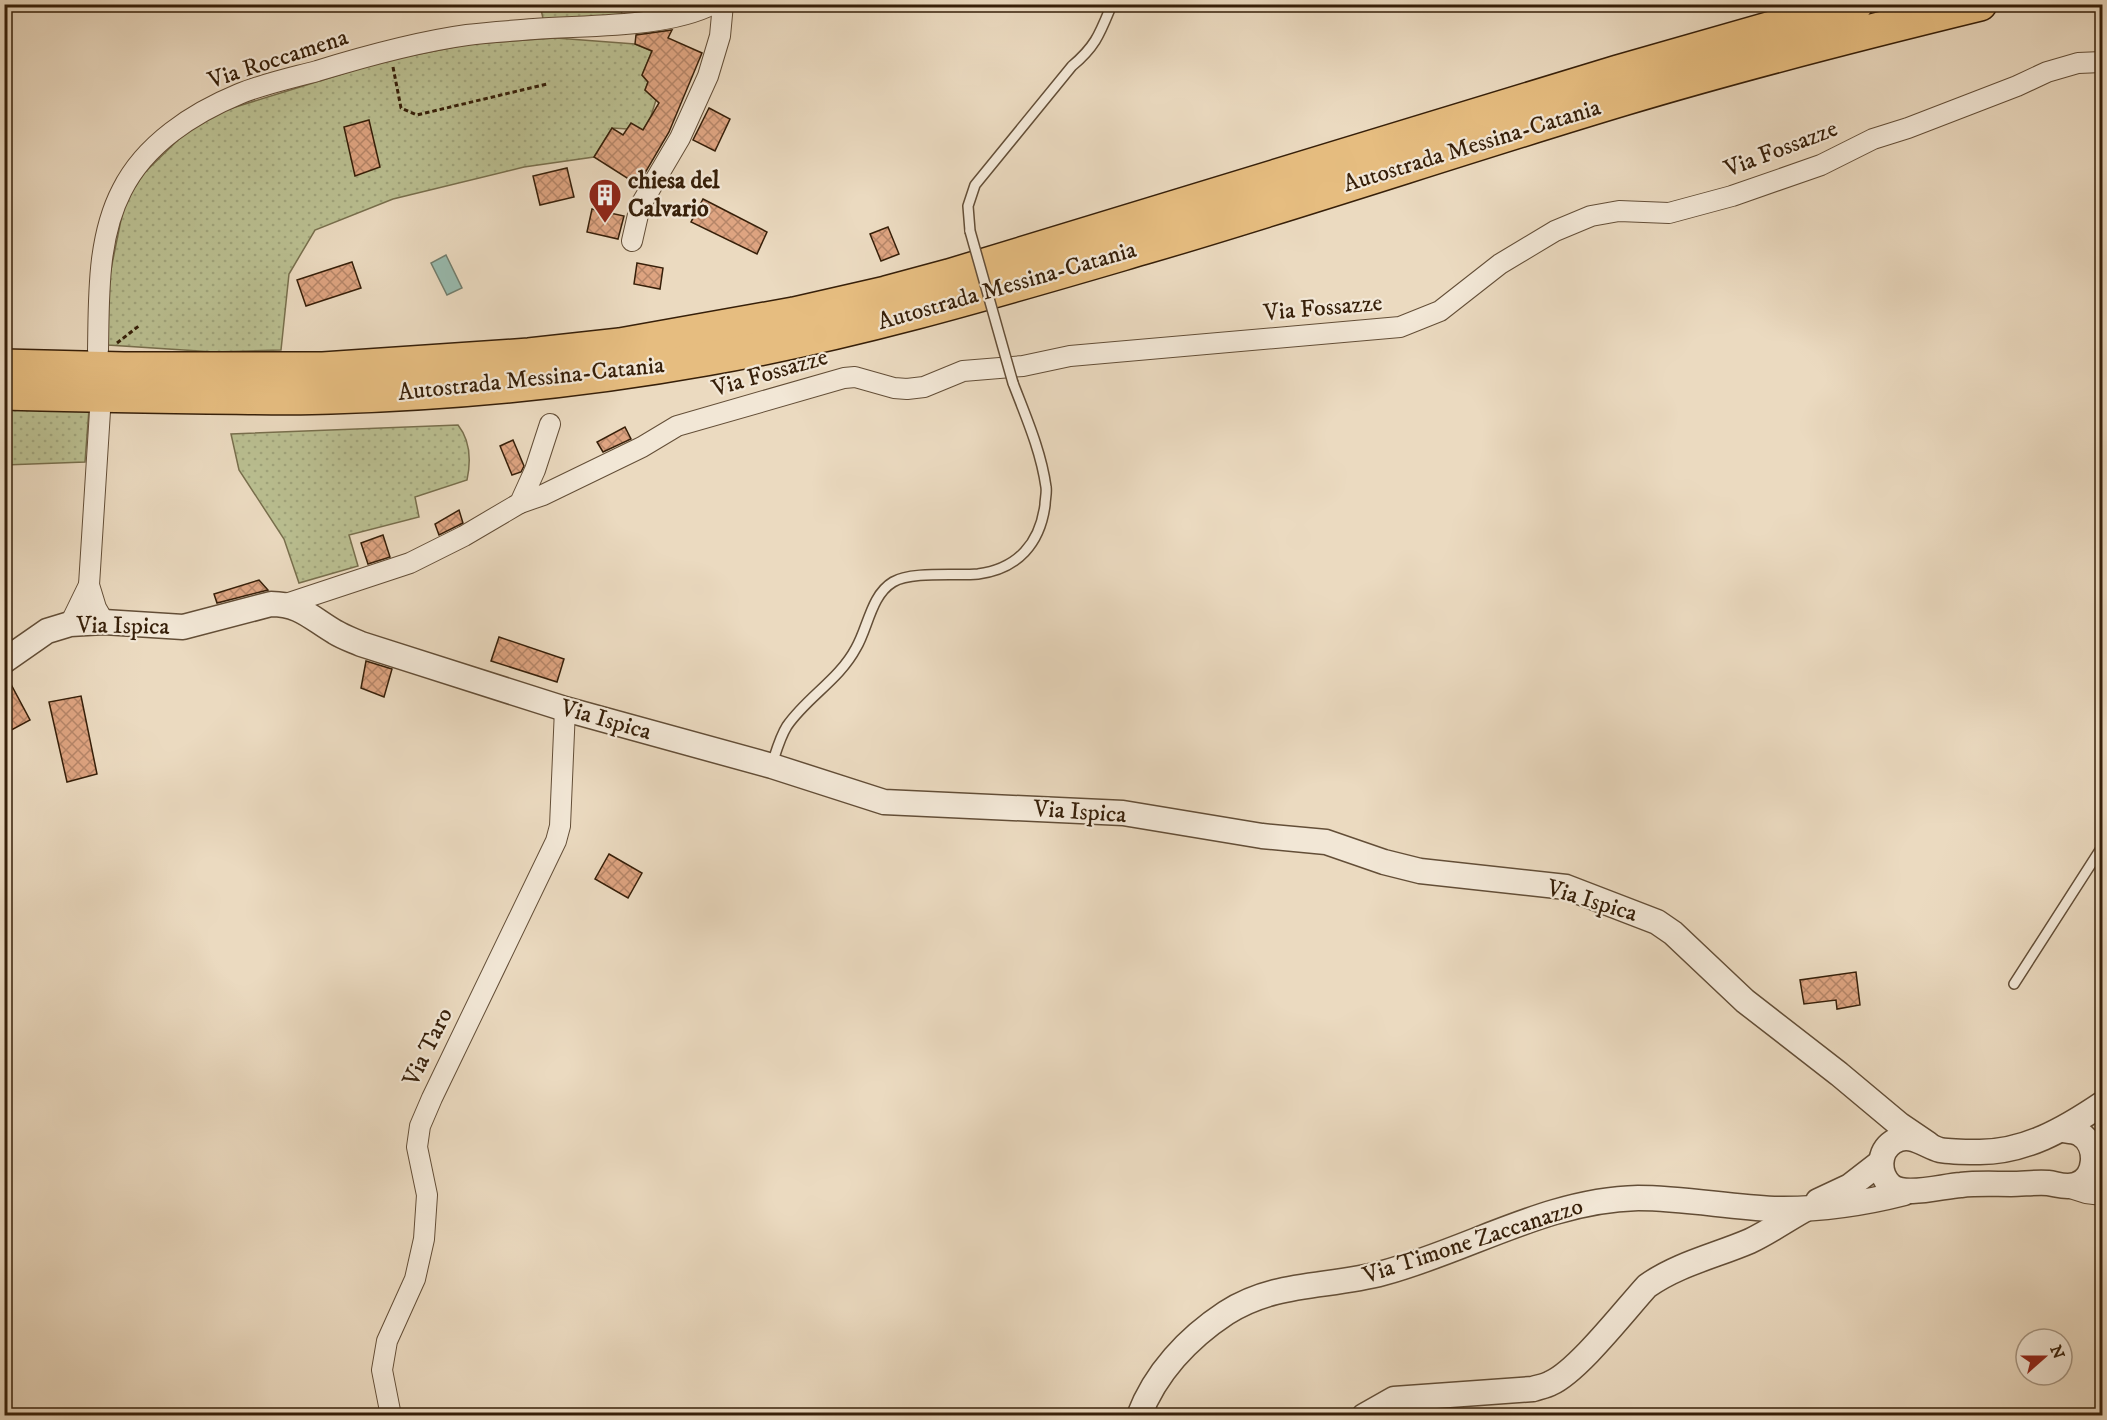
<svg xmlns="http://www.w3.org/2000/svg" width="2107" height="1420" viewBox="0 0 2107 1420" font-family="'IM FELL DW Pica',serif">
	<defs>
		<pattern id="grass-dots" width="8" height="8" patternUnits="userSpaceOnUse" patternTransform="scale(1.5)"><rect width="8" height="8" fill="#babf91"/><path d="M2 2h.1M6 6h.1" fill="none" stroke="#a0a47c" stroke-width="1.8" stroke-linecap="round"/></pattern>
		<pattern id="building-cross-hatch" width="8" height="8" patternUnits="userSpaceOnUse" patternTransform="scale(1.5)"><rect width="8" height="8" fill="#dea481"/><path d="M0 0l8 8M0 8l8-8" fill="none" stroke="#b58568"/></pattern>
	</defs>
	<rect width="100%" height="100%" fill="#ebdac0"/>
	<filter id="stains"><feTurbulence type="fractalNoise" baseFrequency=".00333" numOctaves="4"/><feColorMatrix values="0 0 0 0 .2 0 0 0 0 .09 0 0 0 0 .02 0 0 0 .5 -.17"/></filter>
	<radialGradient id="worn" r=".72"><stop offset=".6" stop-color="#630" stop-opacity="0"/><stop offset="1" stop-color="#630" stop-opacity=".3"/></radialGradient>
	<!-- grass -->
	<g fill="url(#grass-dots)" stroke="#786f4d" stroke-width="1.5">
		<polygon points="540,5 620,5 622,14 544,23"/>
		<polygon points="556,38 635,44 652,51 642,75 648,82 645,90 656,100 651,116 643,130 612,128 594,157 524,167 393,199 315,230 289,274 281,350 214,352 108,345 109,279 124,205 143,174 182,136 216,113 384,61 470,44"/>
		<polygon points="5,404 89,409 85,462 5,465"/>
		<path d="M458,425c12,15 13,36 9,55l-52,17 4,20 -70,18 9,31 -59,17 -15,-44 -45,-69 -8,-36z"/>
	</g>
	<!-- water -->
	<polygon fill="#98bbaf" stroke="#717d6d" stroke-width="1.5" points="446,255 462,288 447,295 431,263"/>
	<!-- building -->
	<g fill="url(#building-cross-hatch)" stroke="#361f09" stroke-width="1.5">
		<polygon points="672,30 668,38 702,53 669,132 638,185 594,157 612,128 623,135 631,123 643,130 659,103 645,90 648,82 642,75 652,51 635,44 636,35"/>
		<polygon points="709,108 730,119 715,151 693,140"/>
		<polygon points="369,120 380,167 355,176 344,127"/>
		<polygon points="567,168 574,197 540,205 533,176"/>
		<polygon points="703,199 767,232 757,254 691,222"/>
		<polygon points="592,209 624,216 618,239 587,232"/>
		<polygon points="888,227 899,254 881,261 870,234"/>
		<polygon points="352,262 361,288 306,306 297,280"/>
		<polygon points="637,263 663,268 660,289 634,284"/>
		<polygon points="625,427 631,439 603,452 597,442"/>
		<polygon points="513,440 524,466 521,472 512,475 500,446"/>
		<polygon points="459,510 463,523 439,535 435,524"/>
		<polygon points="383,535 390,557 368,564 361,543"/>
		<polygon points="259,580 268,590 217,603 214,594"/>
		<polygon points="499,637 564,659 557,682 491,661"/>
		<polygon points="366,661 392,669 384,697 361,688"/>
		<polygon points="4,675 6,675 30,720 4,734"/>
		<polygon points="81,696 97,774 67,782 49,702"/>
		<polygon points="609,854 642,873 628,898 595,879"/>
		<polygon points="1856,972 1860,1005 1837,1009 1836,1000 1804,1004 1800,980"/>
	</g>
	<g fill="none" stroke-linecap="round" stroke-linejoin="round">
		<!-- service casing -->
		<g stroke="#634e37" stroke-width="12">
			<g id="service">
				<path d="M970,231l-2,-25 7,-21 97,-119c24,-20 28,-33 40,-62"/>
				<path d="M772,764c4,-12 8,-27 15,-38 20,-29 52,-46 69,-78 12,-20 15,-53 37,-66 18,-11 64,-6 85,-8 40,-5 62,-31 67,-69 0,-6 2,-12 1,-18 -5,-36 -20,-70 -33,-104"/>
				<polyline points="2014,984 2102,847"/>
			</g>
		</g>
		<!-- minor casing -->
		<g stroke="#634e37" stroke-width="22">
			<g id="minor">
				<polyline points="632,241 640,206 680,138 708,76 720,36 723,4"/>
				<path d="M98,350c1,-53 -1,-112 24,-160 23,-46 71,-77 117,-96 24,-10 52,-16 78,-23 49,-15 99,-29 150,-36 22,-3 45,-4 67,-6 53,-4 132,-1 179,-25"/>
				<polyline points="100,411 89,585 96,608 104,622"/>
				<polyline points="520,503 543,495 642,447 677,426 844,378 855,377 894,388 907,389 924,387 963,371 1023,366 1070,356 1400,327 1440,311 1500,264 1555,231 1591,216 1619,211 1669,213 1732,196 1821,165 1873,139 1908,128 2017,86 2047,72 2078,63 2102,62"/>
				<polyline points="286,604 410,563 464,536 520,503 535,470 550,424"/>
				<polyline points="70,624 89,585"/>
				<polyline points="2064,1186 2086,1193 2102,1195"/>
				<polyline points="391,1416 382,1370 387,1341 415,1279 424,1239 427,1195 417,1147 420,1126 432,1098 556,841 560,826 565,709"/>
			</g>
		</g>
		<!-- tertiary casing -->
		<g stroke="#634e37" stroke-width="27">
			<g id="tertiary">
				<path d="M4,661l43,-30 23,-7 34,-2 79,5 88,-23c29,0 40,14 64,28 8,5 17,8 26,12l204,65 207,57 112,36 239,11 139,23 64,6 58,20 36,9 146,16 91,35 16,11 72,68 94,73 61,51 28,19"/>
				<path d="M2062,1130c6,1 13,1 18,4 19,11 17,45 -5,51 -10,3 -18,-1 -27,-2 -12,-1 -25,1 -37,1 -17,0 -34,-1 -50,1 -19,1 -57,13 -71,0 -12,-12 -12,-33 3,-43 17,-11 32,4 47,8 11,2 26,2 37,2 47,1 88,-23 125,-48"/>
				<polyline points="1818,1201 1850,1186 1881,1162"/>
				<path d="M1139,1416c16,-43 49,-78 87,-103 50,-32 102,-25 157,-40 86,-23 164,-73 255,-75 45,0 91,9 136,11 44,1 87,-5 130,-16"/>
				<path d="M1364,1416l30,-17 139,-10c6,-2 13,-3 18,-6 27,-12 74,-73 96,-97 31,-22 68,-30 103,-45 19,-9 36,-21 54,-31"/>
			</g>
		</g>
		<!-- motorway casing -->
		<g stroke="#361f09" stroke-width="36">
			<g id="motorway">
				<polyline points="4,366 124,369 323,369 529,355 620,345 794,314 886,293 949,276 1618,72 1856,4"/>
				<path d="M4,393c68,2 136,3 204,4 41,0 82,2 122,0 126,-4 252,-16 375,-38 151,-26 297,-70 444,-113 160,-47 317,-100 477,-148 117,-35 235,-65 354,-94"/>
			</g>
		</g>
		<!-- path -->
		<g stroke="#361f09" stroke-width="3" stroke-dasharray="4.5 3" stroke-linecap="butt">
			<polyline points="393,67 401,108 417,115 547,84"/>
			<polyline points="117,343 140,325"/>
		</g>
		<!-- service -->
		<use href="#service" stroke="#f2e7d6" stroke-width="9"/>
		<!-- minor -->
		<use href="#minor" stroke="#f2e7d6" stroke-width="20"/>
		<!-- tertiary -->
		<use href="#tertiary" stroke="#f2e7d6" stroke-width="24"/>
		<!-- motorway -->
		<use href="#motorway" stroke="#e6bd80" stroke-width="33"/>
		<!-- service-bridge casing -->
		<g stroke="#634e37" stroke-width="12" stroke-linecap="butt">
			<polyline id="service-bridge" points="970,231 1013,383"/>
		</g>
		<!-- service-bridge -->
		<use href="#service-bridge" stroke="#f2e7d6" stroke-width="9"/>
	</g>
	<!-- icons -->
	<defs>
		<g id="building-pin" transform="scale(1.725)"><path d="M0 17L-7.5 6A9.5 9.5 0 1 1 7.5 6Z" fill="#8f2418" stroke="#f2e7d6"/><path d="M-4-6H4V6H1V3H-1V6H-4ZM-2.5-4.3h1.7v1.8h-1.7ZM.8-4.3h1.7v1.8H.8ZM-2.5-1h1.7V.8h-1.7ZM.8-1h1.7V.8H.8Z" fill="#fff"/></g>
	</defs>
	<g fill-rule="evenodd">
		<use href="#building-pin" x="605" y="195"/>
	</g>
	<g text-anchor="middle" dominant-baseline="central" stroke-width="4.5" stroke-linejoin="round" paint-order="stroke">
		<!-- street labels -->
		<g font-size="24" fill="#361f09" stroke="#f2e7d6">
			<text transform="translate(278 59) rotate(-18)">Via Roccamena</text>
			<text transform="translate(1472 146) rotate(-17)">Autostrada Messina-Catania</text>
			<text transform="translate(1781 149) rotate(-21)">Via Fossazze</text>
			<text transform="translate(1007 286) rotate(-16)">Autostrada Messina-Catania</text>
			<text transform="translate(1323 308) rotate(-5)">Via Fossazze</text>
			<text transform="translate(770 373) rotate(-16)">Via Fossazze</text>
			<text transform="translate(531 379) rotate(-6)">Autostrada Messina-Catania</text>
			<text transform="translate(123 626) rotate(1)">Via Ispica</text>
			<text transform="translate(606 720) rotate(16)">Via Ispica</text>
			<text transform="translate(1080 812) rotate(4)">Via Ispica</text>
			<text transform="translate(1592 901) rotate(17)">Via Ispica</text>
			<text transform="translate(428 1047) rotate(-64)">Via Taro</text>
			<text transform="translate(1473 1241) rotate(-18)">Via Timone Zaccanazzo</text>
		</g>
		<!-- poi labels -->
		<g font-size="24" font-weight="bold" fill="#361f09" stroke="#f2e7d6" text-anchor="start">
			<text x="628" y="181">chiesa del<tspan x="628" dy="28">Calvario</tspan></text>
		</g>
	</g>
	<!-- margin -->
	<rect width="2107" height="1420" fill="none" stroke="#ebdac0" stroke-width="24"/>
	<rect x="6" y="6" width="2095" height="1408" fill="none" stroke="#361f09" stroke-width="3"/>
	<rect x="12" y="12" width="2083" height="1396" fill="none" stroke="#361f09" stroke-width="1.5"/>
	<!-- north arrow -->
	<g transform="translate(2044 1357) rotate(69)"><circle r="28" fill="#f2e7d6" stroke="#a79784" stroke-width="1.5"/>
	<path d="M0-4.5L10 22L0 15L-10 22Z" fill="#8f2418"/>
	<text y="-9" font-size="16" font-weight="bold" text-anchor="middle" fill="#361f09">N</text>
	</g>
	<rect width="100%" height="100%" filter="url(#stains)"/>
	<rect width="100%" height="100%" fill="url(#worn)"/>
</svg>
